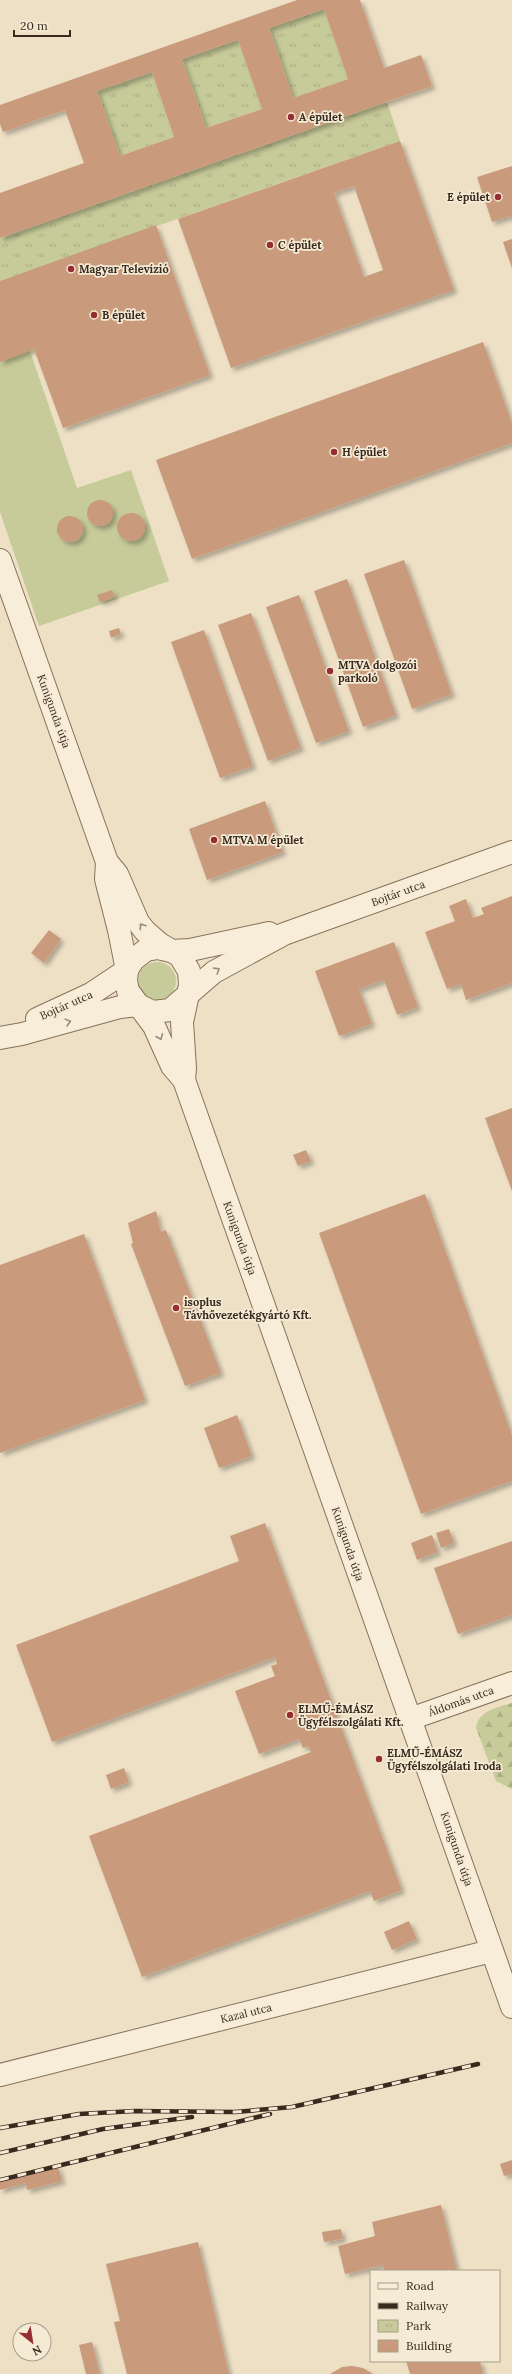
<svg xmlns="http://www.w3.org/2000/svg" width="512" height="2374" viewBox="0 0 512 2374" font-family="Lora,serif">
	<defs>
		<pattern id="forest-firs" width="22" height="20" patternUnits="userSpaceOnUse"><rect width="22" height="20" fill="#c7cb99"/><path d="M5 1l3.5 6h-7zM16 11l3.5 6h-7z" fill="#acae83"/></pattern>
		<pattern id="park-tufts" width="24" height="20" patternUnits="userSpaceOnUse"><rect width="24" height="20" fill="#c7cb99"/><path d="M3 7l-1-3M5 7V3M7 7l1-3M15 17l-1-3M17 17v-4M19 17l1-3" fill="none" stroke="#acae83"/></pattern>
		<filter id="shadow"><feDropShadow dx="3.5" dy="3.5" stdDeviation="2" flood-color="#0004"/></filter>
	</defs>
	<rect width="100%" height="100%" fill="#ede0c5"/>
	<!-- grass -->
	<g fill="#c7cb99">
		<polygon points="29,348 77,488 131,470 169,581 39,626 0,512 0,358"/>
		<circle cx="157" cy="981" r="19"/>
	</g>
	<!-- forest -->
	<path fill="url(#forest-firs)" d="M512,1703v86l-16,-8 -20,-53c2,-17 22,-21 36,-25z"/>
	<!-- park -->
	<g fill="url(#park-tufts)">
		<polygon points="324,9 348,79 293,98 269,28"/>
		<polygon points="238,40 262,109 206,128 182,59"/>
		<polygon points="152,72 174,137 120,156 97,91"/>
		<polygon points="387,102 400,141 0,281 0,238"/>
	</g>
	<!-- building -->
	<g fill="#ca9a7c" fill-rule="evenodd" filter="url(#shadow)">
		<path d="M297,0h63l24,68 37,-13 11,31 -432,152v-45l84,-30 -19,-53 -62,22 -3,-8v-19zM324,9l24,70 -55,19 -24,-70zM238,40l24,69 -56,19 -24,-69zM152,72l22,65 -54,19 -23,-65z"/>
		<path d="M400,141l54,149 -223,78 -53,-149zM354,186l29,84 -19,7 -30,-84z"/>
		<polygon points="512,166 512,221 510,216 492,222 477,177"/>
		<polygon points="156,225 210,375 63,428 34,349 0,362 0,281"/>
		<polygon points="512,239 512,268 503,242"/>
		<polygon points="483,342 512,423 512,443 192,559 156,460"/>
		<circle cx="100" cy="513" r="13"/>
		<circle cx="131" cy="527" r="14"/>
		<circle cx="70" cy="529" r="13"/>
		<polygon points="404,560 452,694 412,709 364,574"/>
		<polygon points="347,579 396,715 363,727 314,591"/>
		<polygon points="112,590 115,597 100,602 97,595"/>
		<polygon points="299,595 349,731 316,743 266,607"/>
		<polygon points="251,613 301,748 268,761 218,625"/>
		<polygon points="119,628 121,634 111,638 109,631"/>
		<polygon points="204,630 253,766 220,778 171,642"/>
		<polygon points="265,801 283,852 207,880 189,829"/>
		<polygon points="512,896 512,983 466,1000 461,984 447,989 425,932 455,921 449,906 466,899 473,918 484,914 481,908"/>
		<polygon points="49,930 61,939 44,963 31,953"/>
		<polygon points="394,942 418,1007 397,1015 384,980 359,989 372,1024 339,1036 315,971"/>
		<polygon points="512,1108 512,1191 485,1118"/>
		<polygon points="306,1150 311,1161 298,1166 293,1155"/>
		<polygon points="425,1194 512,1435 512,1481 421,1514 319,1233"/>
		<polygon points="156,1211 161,1232 166,1230 221,1373 185,1386 131,1244 133,1243 128,1223"/>
		<polygon points="84,1234 145,1400 0,1453 0,1265"/>
		<polygon points="237,1415 252,1456 219,1468 204,1428"/>
		<polygon points="265,1523 402,1890 374,1901 370,1891 142,1977 89,1836 311,1752 308,1746 303,1748 299,1739 259,1754 235,1691 275,1676 271,1666 277,1664 275,1657 52,1742 16,1645 239,1561 230,1536"/>
		<polygon points="449,1529 454,1543 441,1548 436,1533"/>
		<polygon points="432,1535 438,1552 417,1560 411,1543"/>
		<polygon points="512,1541 512,1615 458,1634 434,1568"/>
		<polygon points="124,1768 129,1782 111,1789 106,1775"/>
		<polygon points="409,1921 417,1939 392,1950 384,1932"/>
		<polygon points="512,2160 512,2174 504,2176 500,2164"/>
		<polygon points="58,2166 62,2181 27,2190 26,2183 0,2190 0,2181"/>
		<polygon points="441,2205 457,2271 384,2271 383,2265 345,2274 338,2246 375,2236 372,2222"/>
		<polygon points="341,2229 343,2239 324,2242 322,2232"/>
		<polygon points="198,2242 229,2374 127,2374 114,2322 120,2321 106,2264"/>
		<polygon points="92,2342 100,2374 86,2374 79,2345"/>
		<polygon points="406,2361 480,2361 483,2374 410,2374"/>
		<polygon points="352,2366 363,2368 373,2374 330,2374 342,2367"/>
	</g>
	<g fill="none" stroke-linecap="round" stroke-linejoin="round">
		<!-- minor casing -->
		<g stroke="#87715b" stroke-width="24">
			<g id="minor">
				<polyline points="0,560 107,862 117,874 138,922 145,931 160,944 180,956 189,971 190,985 182,1022 185,1068 184,1080"/>
				<polyline points="107,862 106,879 119,930 127,970 126,981 128,991 154,1026 172,1066 184,1080 512,2007"/>
				<polyline points="127,970 133,960 146,950 158,948 171,951 190,950 269,933"/>
				<polyline points="138,1005 153,1012 170,1010 214,972 284,934 512,852"/>
				<polyline points="37,1019 91,994 127,970"/>
				<polyline points="0,1038 22,1034 120,1007 138,1005"/>
				<polyline points="410,1719 512,1683"/>
				<polyline points="0,2075 491,1951"/>
			</g>
		</g>
		<!-- minor -->
		<use href="#minor" stroke="#f8edd8" stroke-width="22"/>
		<!-- rail casing -->
		<g stroke="#382a1f" stroke-width="4.5">
			<g id="rail">
				<polyline points="0,2128 79,2114 135,2111 235,2112 292,2107 478,2064"/>
				<polyline points="0,2153 103,2129 192,2117"/>
				<polyline points="0,2180 270,2114"/>
			</g>
		</g>
		<!-- rail -->
		<use href="#rail" stroke="#f5ead4" stroke-width="3" stroke-dasharray="9" stroke-linecap="butt"/>
	</g>
	<!-- one-way arrows -->
	<defs><path id="oneway-chevron" d="M-2-3.5L2.5 0L-2 3.5" fill="none" stroke-width="1.6" stroke-linecap="round" stroke-linejoin="round"/></defs>
	<g stroke="#988c7c">
		<use href="#oneway-chevron" transform="translate(142 926) rotate(-124)"/>
		<use href="#oneway-chevron" transform="translate(217 970) rotate(-32)"/>
		<use href="#oneway-chevron" transform="translate(68 1022) rotate(-15)"/>
		<use href="#oneway-chevron" transform="translate(160 1037) rotate(67)"/>
	</g>
	<!-- markers -->
	<g fill="#952d31" stroke="#f5ead4" stroke-width="1.5">
		<circle cx="291" cy="117" r="4"/>
		<circle cx="498" cy="197" r="4"/>
		<circle cx="270" cy="245" r="4"/>
		<circle cx="71" cy="269" r="4"/>
		<circle cx="94" cy="315" r="4"/>
		<circle cx="334" cy="452" r="4"/>
		<circle cx="330" cy="671" r="4"/>
		<circle cx="214" cy="840" r="4"/>
		<circle cx="176" cy="1308" r="4"/>
		<circle cx="290" cy="1715" r="4"/>
		<circle cx="379" cy="1759" r="4"/>
	</g>
	<g text-anchor="middle" dominant-baseline="central" stroke-width="3.5" stroke-linejoin="round" paint-order="stroke">
		<!-- poi labels -->
		<g font-size="11" font-weight="bold" fill="#382a1f" stroke="#f5ead4" text-anchor="start">
			<text x="299" y="117">A épület</text>
			<text x="490" y="197" text-anchor="end">E épület</text>
			<text x="278" y="245">C épület</text>
			<text x="79" y="269">Magyar Televízió</text>
			<text x="102" y="315">B épület</text>
			<text x="342" y="452">H épület</text>
			<text x="338" y="665">MTVA dolgozói<tspan x="338" dy="13">parkoló</tspan></text>
			<text x="222" y="840">MTVA M épület</text>
			<text x="184" y="1302">isoplus<tspan x="184" dy="13">Távhővezetékgyártó Kft.</tspan></text>
			<text x="298" y="1709">ELMŰ-ÉMÁSZ<tspan x="298" dy="13">Ügyfélszolgálati Kft.</tspan></text>
			<text x="387" y="1753">ELMŰ-ÉMÁSZ<tspan x="387" dy="13">Ügyfélszolgálati Iroda</tspan></text>
		</g>
		<!-- street labels -->
		<g font-size="11" fill="#382a1f" stroke="#f5ead4">
			<text transform="translate(54 711) rotate(70)">Kunigunda útja</text>
			<text transform="translate(398 893) rotate(-20)">Bojtár utca</text>
			<text transform="translate(66 1005) rotate(-24)">Bojtár utca</text>
			<text transform="translate(240 1238) rotate(70)">Kunigunda útja</text>
			<text transform="translate(348 1544) rotate(71)">Kunigunda útja</text>
			<text transform="translate(461 1701) rotate(-20)">Áldomás utca</text>
			<text transform="translate(457 1849) rotate(71)">Kunigunda útja</text>
			<text transform="translate(246 2013) rotate(-14)">Kazal utca</text>
		</g>
	</g>
	<!-- legend -->
	<rect x="370" y="2270" width="130" height="92" fill="#f5ead4" stroke="#a99d8c"/>
	<rect x="378" y="2283" width="20" height="6" fill="#f8edd8" stroke="#a99d8c"/>
	<text x="406" y="2290" font-size="12" fill="#382a1f">Road</text>
	<rect x="378" y="2303" width="20" height="6" fill="#382a1f" stroke="#a99d8c"/>
	<text x="406" y="2310" font-size="12" fill="#382a1f">Railway</text>
	<rect x="378" y="2320" width="20" height="12" fill="url(#park-tufts)" stroke="#a99d8c"/>
	<text x="406" y="2330" font-size="12" fill="#382a1f">Park</text>
	<rect x="378" y="2340" width="20" height="12" fill="#ca9a7c" stroke="#a99d8c"/>
	<text x="406" y="2350" font-size="12" fill="#382a1f">Building</text>
	<!-- north arrow -->
	<g transform="translate(32 2342) rotate(150)"><circle r="19" fill="#f5ead4" stroke="#a99d8c"/>
	<path d="M0-3L7 15L0 10L-7 15Z" fill="#952d31"/>
	<text y="-6" font-size="11" font-weight="bold" text-anchor="middle" fill="#382a1f">N</text>
	</g>
	<!-- scale -->
	<path d="M14 30v6h56v-6" fill="none" stroke="#382a1f" stroke-width="2"/>
	<text x="20" y="30" font-size="12" fill="#382a1f" stroke="#f5ead4" stroke-width="3" paint-order="stroke">20 m</text>
</svg>
